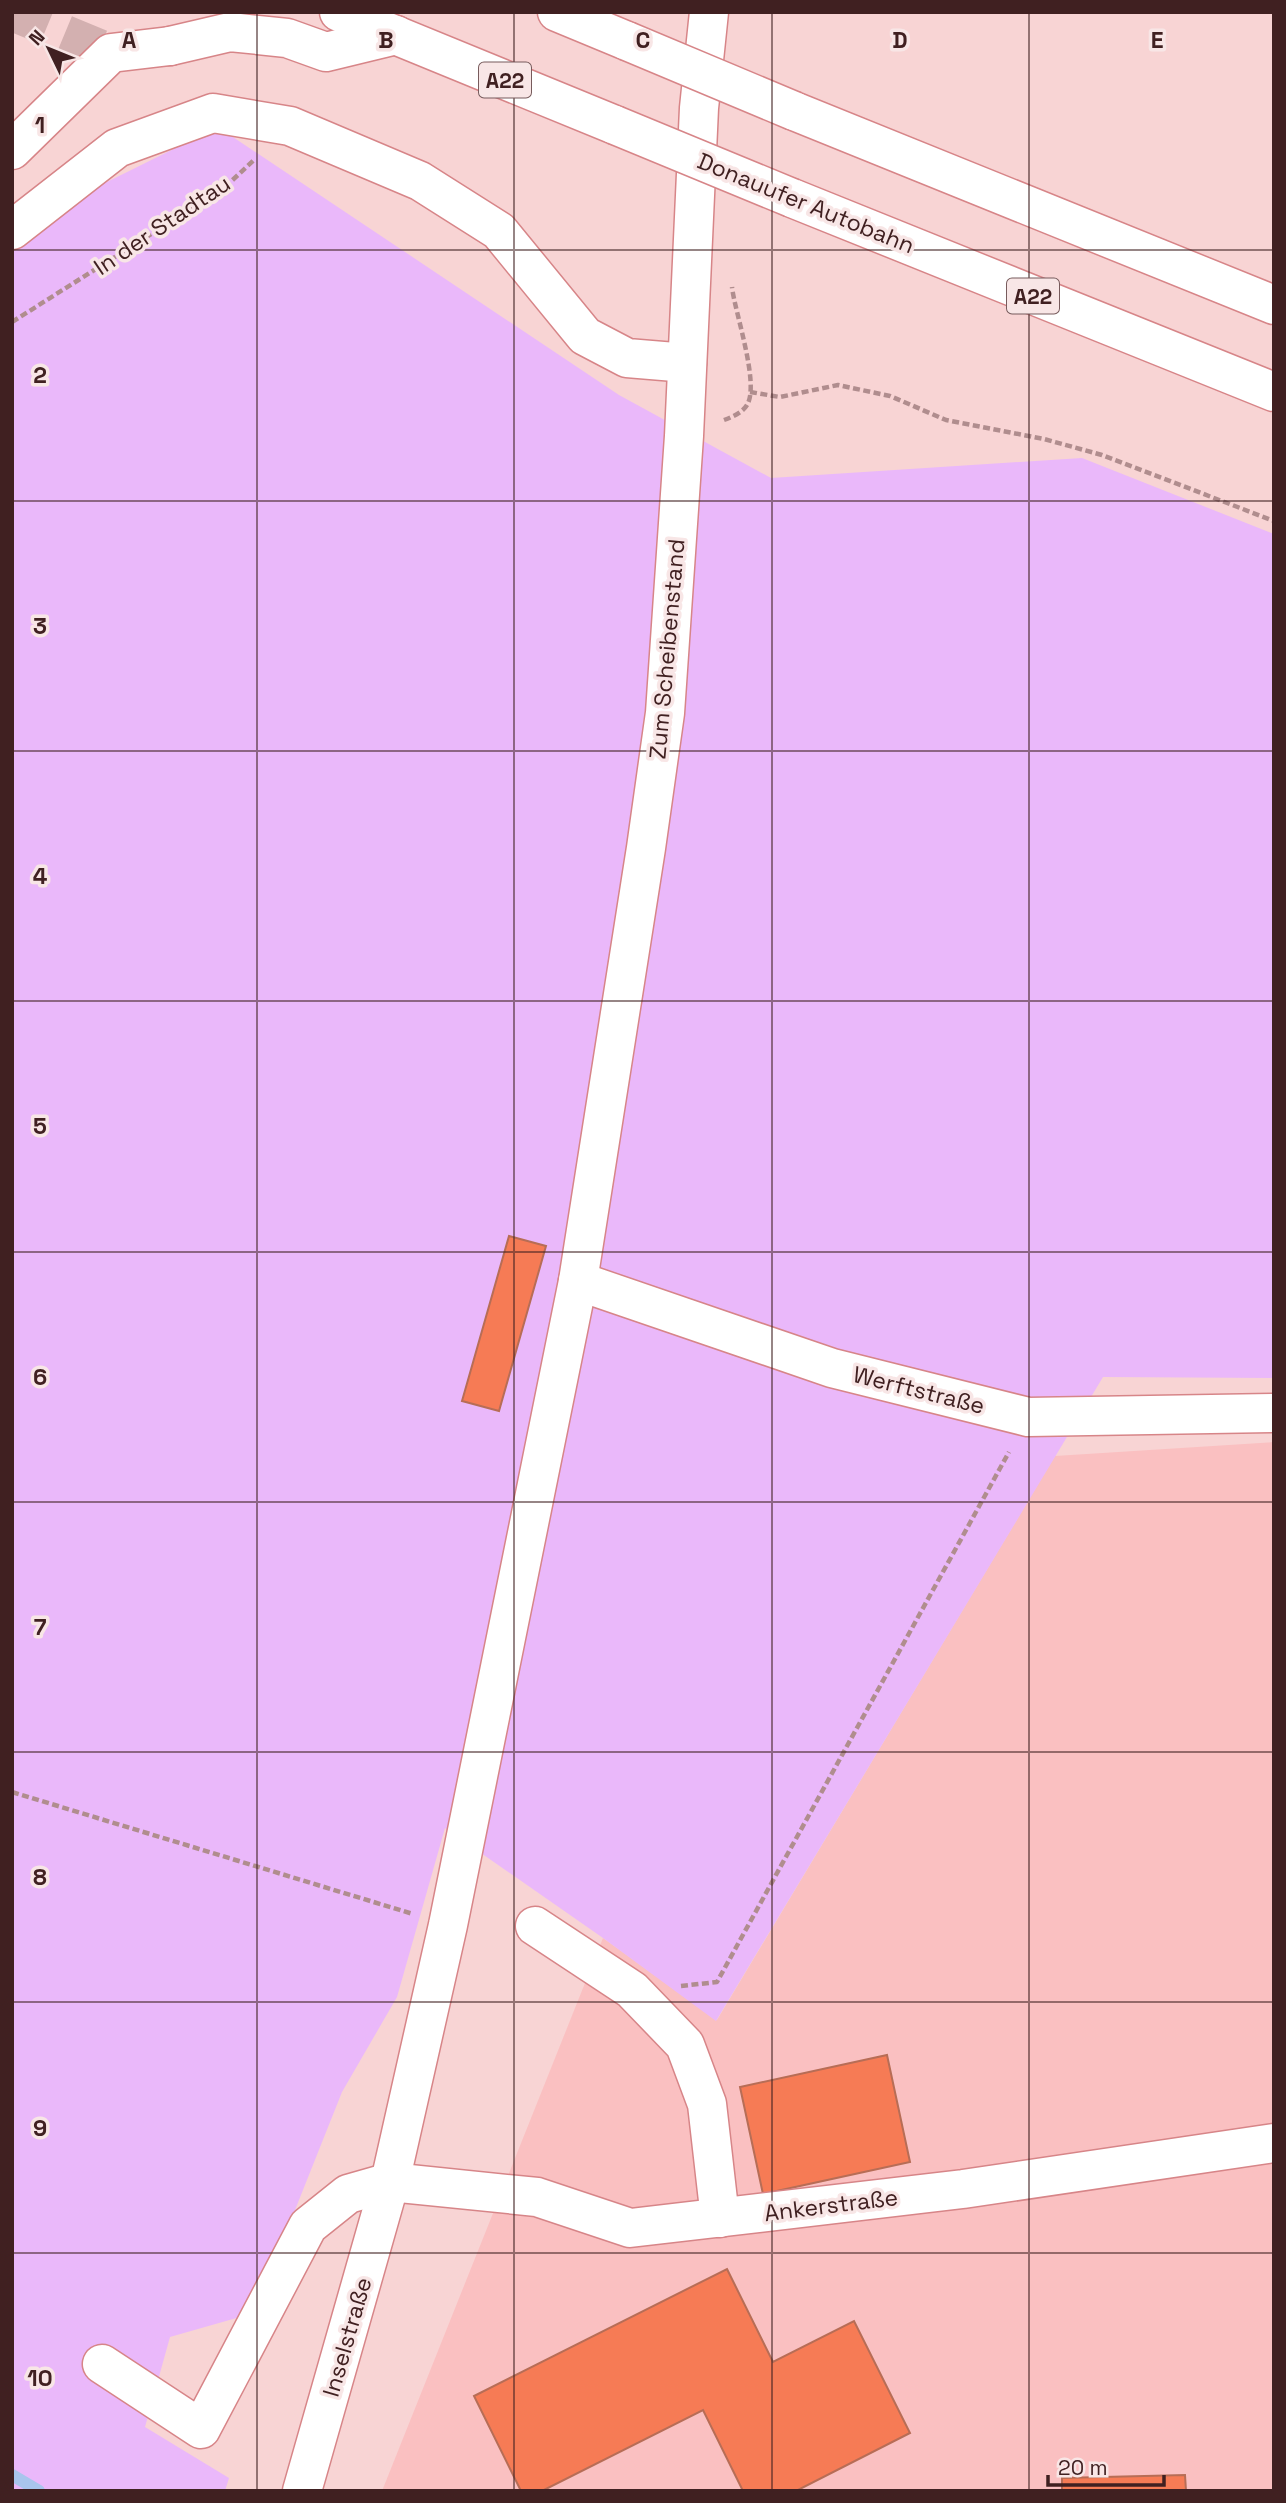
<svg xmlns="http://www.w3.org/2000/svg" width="1286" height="2503" viewBox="0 0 1286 2503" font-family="'Space Grotesk',sans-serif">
	<rect width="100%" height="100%" fill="#f8d4d4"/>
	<!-- built -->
	<polygon fill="#fac0c1" points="1274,1442 1274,2491 382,2491 603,1938 717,2020 1055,1456"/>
	<!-- green -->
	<polygon fill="#eab8fa" points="218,127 619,395 771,478 1082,458 1274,534 1274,1378 1103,1377 716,2021 603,1938 445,1828 397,1997 342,2092 254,2313 170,2337 145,2427 229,2478 225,2491 12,2491 12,229"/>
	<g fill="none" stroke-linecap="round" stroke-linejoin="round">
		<!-- stream -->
		<polyline stroke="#a9c5ed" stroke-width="12" points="12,2475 39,2491"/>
	</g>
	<!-- building -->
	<g fill="#f67b55" stroke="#b76d56" stroke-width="2">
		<polygon points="509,1236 546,1246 499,1411 462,1401"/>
		<polygon points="887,2055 910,2162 763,2194 740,2087"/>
		<polygon points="727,2269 773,2362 854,2321 910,2433 796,2491 743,2491 703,2410 542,2491 521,2491 474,2396"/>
		<polygon points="1185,2475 1186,2491 1062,2491 1062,2478"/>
	</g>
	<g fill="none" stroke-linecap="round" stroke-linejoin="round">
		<!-- minor-tunnel -->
		<polyline stroke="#d3b0b0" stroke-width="38" stroke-dasharray="38 19" stroke-linecap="butt" points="12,12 111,53"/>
		<!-- minor casing -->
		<g stroke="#d78588" stroke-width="41">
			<g id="minor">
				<polyline points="12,150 111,53 170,46"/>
				<polyline points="12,230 117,148 213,113 290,126 420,181 499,231 585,336 627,358 687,363"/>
				<polyline points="578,1281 832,1368 1028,1417 1274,1413"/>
				<polyline points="535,1926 632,1990 685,2045 707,2104 720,2218"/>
				<polyline points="102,2364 201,2429 308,2226 348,2194 390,2182 537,2197 630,2228 963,2189 1274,2143"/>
				<polyline points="302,2491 390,2182 448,1925 578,1281 646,848 665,713 684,436 699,108 709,12"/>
			</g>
		</g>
		<!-- highway casing -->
		<g stroke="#d78588" stroke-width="41">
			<g id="highway">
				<polyline points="339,12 615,125"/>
				<polyline points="557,12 627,41"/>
				<polyline points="170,46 230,32 287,38 326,52 396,35"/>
				<polyline points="794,111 1274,305"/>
				<polyline points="792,198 1274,392"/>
			</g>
		</g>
		<!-- path -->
		<g stroke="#b08d8e" stroke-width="4.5" stroke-dasharray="7 3.5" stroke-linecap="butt">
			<polyline points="12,322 224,188 254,160"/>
			<polyline points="750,392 780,397 838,385 890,396 946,420 1044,439 1102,455 1274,521"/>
			<path d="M724,420c8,-3 18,-7 23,-15 13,-21 -12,-92 -15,-118"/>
			<polyline points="12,1792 413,1914"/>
			<polyline points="681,1986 717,1982 1009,1452"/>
		</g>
		<!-- minor -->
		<use href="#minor" stroke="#fff" stroke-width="38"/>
		<!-- highway -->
		<use href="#highway" stroke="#fff" stroke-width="38"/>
		<!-- highway-bridge casing -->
		<g stroke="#d78588" stroke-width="41" stroke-linecap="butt">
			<g id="highway-bridge">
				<polyline points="627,41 794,111"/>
				<polyline points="615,125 792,198"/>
			</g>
		</g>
		<!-- highway-bridge -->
		<use href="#highway-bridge" stroke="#fff" stroke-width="38"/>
	</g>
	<!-- grid -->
	<path fill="none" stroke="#402021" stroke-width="2" stroke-opacity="0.55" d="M257,12v2479M514,12v2479M772,12v2479M1029,12v2479M12,250h1262M12,501h1262M12,751h1262M12,1001h1262M12,1252h1262M12,1502h1262M12,1752h1262M12,2002h1262M12,2253h1262"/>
	<g text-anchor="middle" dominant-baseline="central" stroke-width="7" stroke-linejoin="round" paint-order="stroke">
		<!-- shield labels -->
		<g fill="#f8e6e6" stroke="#775b5c" stroke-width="2">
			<rect x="479" y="62.5" width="52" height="35" rx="5"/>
			<rect x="1007" y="278.5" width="52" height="35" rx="5"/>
		</g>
		<g font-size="21" font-weight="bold" fill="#402021">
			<text x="505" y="80">A22</text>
			<text x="1033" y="296">A22</text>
		</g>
		<!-- street labels -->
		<g font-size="23" fill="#402021" stroke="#f8e6e6">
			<text transform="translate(806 203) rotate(22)">Donauufer Autobahn</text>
			<text transform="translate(162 225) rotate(-34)">In der Stadtau</text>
			<text transform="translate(667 649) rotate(-85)">Zum Scheibenstand</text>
			<text transform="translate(919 1390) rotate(14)">Werftstraße</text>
			<text transform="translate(831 2205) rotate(-7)">Ankerstraße</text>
			<text transform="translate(347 2337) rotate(-74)">Inselstraße</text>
		</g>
	</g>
	<g font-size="23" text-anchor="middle" font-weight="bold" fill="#402021" stroke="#f8e6e6" stroke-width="7" stroke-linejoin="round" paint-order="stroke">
		<text x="129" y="48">A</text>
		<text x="386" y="48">B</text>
		<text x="643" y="48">C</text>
		<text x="900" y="48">D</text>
		<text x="1157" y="48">E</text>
		<text x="40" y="133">1</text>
		<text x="40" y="383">2</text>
		<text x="40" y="634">3</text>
		<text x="40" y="884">4</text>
		<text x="40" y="1134">5</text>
		<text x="40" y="1385">6</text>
		<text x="40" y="1635">7</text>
		<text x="40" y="1885">8</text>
		<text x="40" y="2136">9</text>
		<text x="40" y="2386">10</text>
	</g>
	<!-- border -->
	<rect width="1286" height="2503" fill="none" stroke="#402021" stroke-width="28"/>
	<!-- north arrow -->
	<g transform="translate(49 49) rotate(313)" stroke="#f8e6e6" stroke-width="5" paint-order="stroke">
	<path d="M0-5L12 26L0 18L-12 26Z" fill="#402021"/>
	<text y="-10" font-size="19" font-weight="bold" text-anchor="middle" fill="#402021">N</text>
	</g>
	<!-- scale -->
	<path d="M1048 2475v10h116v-10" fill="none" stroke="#402021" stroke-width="3.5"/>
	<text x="1058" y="2475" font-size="21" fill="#402021" stroke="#f8e6e6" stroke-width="5" paint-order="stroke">20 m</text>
</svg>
